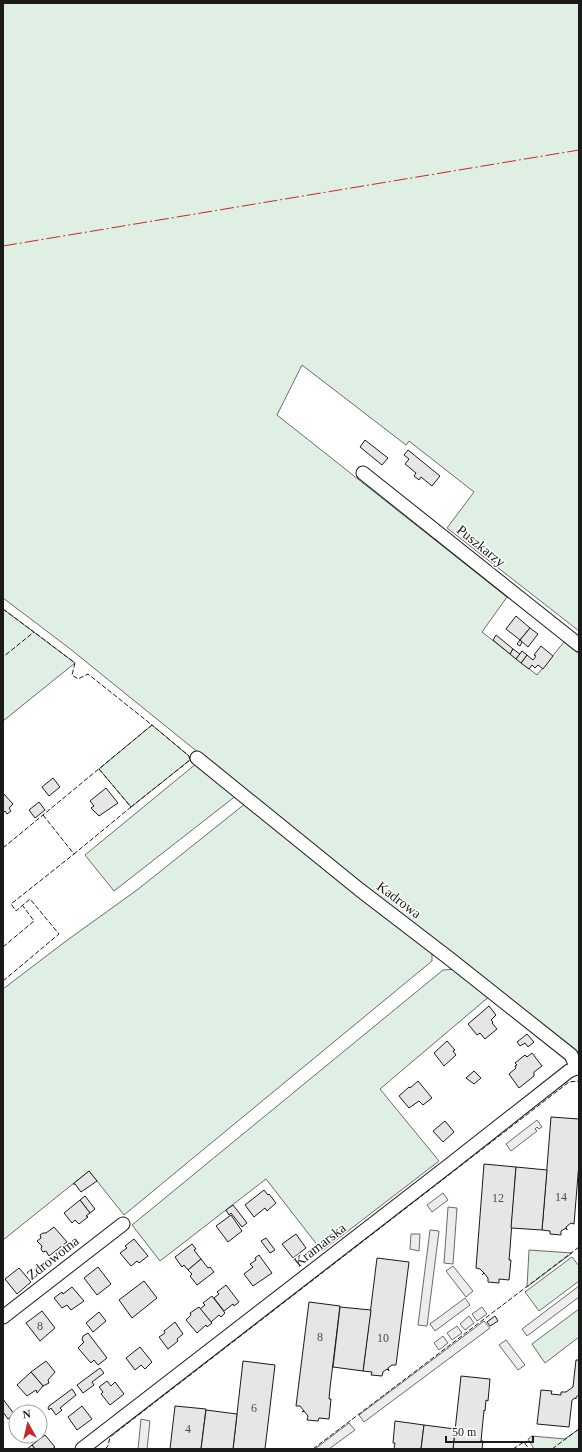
<svg xmlns="http://www.w3.org/2000/svg" width="582" height="1452" viewBox="0 0 582 1452" font-family="Georgia,serif">
	<rect width="100%" height="100%" fill="#fff"/>
	<!-- green -->
	<g fill="#e0efe3" stroke="#6a6a6a">
		<polygon points="3,3 579,3 579,631 447,528 474,492 409,441 406,445 302,365 277,415 507,597 482,632 537,675 564,642 579,654 579,1055 577,1053 574,1056 69,648 3,598"/>
		<polygon points="3,609 75,663 3,721"/>
		<polygon points="152,725 189,756 190,760 131,807 99,769"/>
		<polygon points="197,763 237,795 114,891 85,855"/>
		<polygon points="246,803 432,950 432,961 124,1215 89,1171 3,1240 3,989 66,941 137,890"/>
		<polygon points="457,969 491,995 380,1089 439,1161 322,1251 266,1179 160,1261 132,1225 443,970"/>
		<polygon points="529,1250 572,1253 527,1287"/>
		<polygon points="572,1257 579,1266 579,1281 539,1311 525,1292"/>
		<polygon points="579,1309 579,1337 545,1363 532,1344"/>
		<polygon points="579,1429 579,1449 534,1449 528,1439 532,1436 565,1439"/>
	</g>
	<!-- parking -->
	<g fill="#ededed" stroke="#6a6a6a">
		<polygon points="537,1120 542,1127 539,1129 537,1127 535,1129 537,1131 511,1151 506,1144"/>
		<polygon points="443,1193 448,1200 432,1212 427,1205"/>
		<polygon points="448,1207 457,1208 453,1264 444,1263"/>
		<polygon points="430,1230 439,1231 427,1326 418,1325"/>
		<polygon points="411,1234 420,1234 419,1251 410,1249"/>
		<polygon points="453,1266 473,1291 466,1297 446,1271"/>
		<polygon points="579,1286 579,1297 527,1336 522,1329"/>
		<polygon points="465,1298 470,1305 435,1331 430,1324"/>
		<polygon points="482,1307 487,1314 477,1321 472,1314"/>
		<polygon points="469,1316 474,1323 465,1330 460,1324"/>
		<polygon points="484,1321 490,1328 364,1422 359,1415"/>
		<polygon points="457,1326 462,1333 452,1340 447,1333"/>
		<polygon points="443,1336 448,1343 439,1350 434,1343"/>
		<polygon points="506,1340 525,1365 518,1370 499,1345"/>
		<polygon points="141,1419 150,1421 147,1449 138,1449"/>
		<polygon points="349,1423 355,1430 329,1449 315,1449"/>
	</g>
	<!-- building -->
	<g fill="#e6e6e6" stroke="#1a1a1a">
		<polygon points="365,440 388,458 382,465 360,447"/>
		<polygon points="408,450 440,476 432,486 421,477 419,480 414,476 416,473 405,464 409,459 404,455"/>
		<polygon points="516,616 530,628 520,640 506,629"/>
		<polygon points="530,628 538,634 528,647 520,640"/>
		<polygon points="496,635 513,649 510,654 493,640"/>
		<polygon points="520,640 522,642 520,646 517,644"/>
		<polygon points="541,646 553,656 543,669 538,665 535,668 532,665 529,669 521,663 527,655 533,660 536,656 534,655"/>
		<polygon points="513,649 520,654 516,659 510,654"/>
		<polygon points="522,651 527,655 521,663 516,659"/>
		<polygon points="53,778 60,787 49,796 42,787"/>
		<polygon points="106,788 118,803 99,816 91,808 94,806 90,801"/>
		<polygon points="3,793 13,804 9,808 11,811 7,814 5,811 3,813"/>
		<polygon points="39,802 45,810 35,818 29,810"/>
		<polygon points="489,1006 496,1015 491,1020 493,1022 492,1023 497,1029 485,1039 480,1033 477,1035 468,1024"/>
		<polygon points="527,1034 534,1042 528,1047 525,1043 520,1046 517,1042"/>
		<polygon points="447,1041 455,1050 453,1051 456,1055 444,1066 434,1053"/>
		<polygon points="532,1053 542,1066 534,1072 534,1076 519,1088 509,1074 516,1068 515,1066 517,1065 515,1063 525,1055 527,1057"/>
		<polygon points="474,1071 481,1078 474,1084 466,1078"/>
		<polygon points="418,1081 432,1098 423,1105 419,1101 409,1108 399,1096 409,1087 410,1088"/>
		<polygon points="551,1117 579,1119 579,1163 574,1224 571,1223 566,1227 567,1230 566,1228 561,1231 561,1235 550,1234 550,1231 542,1230"/>
		<polygon points="445,1121 454,1132 443,1142 433,1131"/>
		<polygon points="484,1164 516,1167 510,1249 509,1260 511,1260 509,1280 499,1279 499,1283 488,1282 488,1278 484,1273 482,1275 484,1273 480,1269 476,1268"/>
		<polygon points="516,1167 547,1170 542,1230 511,1228"/>
		<polygon points="89,1171 97,1181 81,1192 75,1184 73,1184"/>
		<polygon points="264,1190 268,1195 269,1194 276,1203 267,1211 265,1208 254,1217 245,1205"/>
		<polygon points="85,1196 95,1209 90,1213 80,1200"/>
		<polygon points="80,1200 90,1213 86,1216 88,1217 79,1224 75,1220 72,1223 64,1213"/>
		<polygon points="233,1205 247,1223 242,1227 231,1213 229,1215 226,1210"/>
		<polygon points="231,1215 242,1231 228,1242 216,1226"/>
		<polygon points="54,1227 67,1242 49,1256 46,1251 43,1252 41,1249 42,1246 37,1241 41,1238 40,1235 43,1233 46,1233"/>
		<polygon points="296,1234 306,1248 293,1258 282,1244"/>
		<polygon points="266,1238 275,1250 270,1253 261,1241"/>
		<polygon points="134,1239 148,1256 139,1263 137,1261 131,1266 120,1253 127,1248 125,1246"/>
		<polygon points="192,1244 196,1249 194,1250 201,1259 188,1270 184,1265 182,1267 175,1257"/>
		<polygon points="259,1255 272,1273 253,1286 244,1274 253,1267 250,1264 256,1260 255,1258"/>
		<polygon points="377,1258 409,1262 396,1365 392,1365 388,1368 389,1371 387,1369 383,1372 382,1376 371,1375 372,1372 363,1371"/>
		<polygon points="201,1259 208,1268 210,1267 214,1272 197,1285 190,1276 192,1274 188,1270"/>
		<polygon points="98,1267 111,1284 97,1295 84,1278"/>
		<polygon points="19,1268 31,1282 17,1294 5,1279"/>
		<polygon points="144,1281 157,1298 132,1318 119,1300"/>
		<polygon points="226,1285 239,1302 234,1306 233,1304 224,1311 214,1298 219,1294 217,1292"/>
		<polygon points="72,1287 84,1301 71,1310 67,1305 62,1308 54,1298 62,1292 63,1294"/>
		<polygon points="212,1296 225,1313 221,1317 219,1315 211,1322 200,1309 205,1305 203,1303"/>
		<polygon points="309,1302 340,1306 330,1388 329,1399 331,1399 329,1419 319,1418 318,1421 307,1420 308,1416 304,1411 302,1412 304,1411 300,1406 296,1406"/>
		<polygon points="199,1307 212,1323 207,1327 206,1325 197,1333 186,1320 191,1315 190,1313"/>
		<polygon points="340,1307 371,1310 363,1371 333,1367"/>
		<polygon points="42,1311 55,1328 40,1341 26,1323"/>
		<polygon points="99,1312 106,1321 93,1332 86,1323"/>
		<polygon points="495,1316 498,1321 490,1326 487,1322"/>
		<polygon points="175,1322 183,1334 177,1339 178,1341 168,1349 159,1337 165,1333 164,1331"/>
		<polygon points="88,1333 107,1358 98,1365 94,1360 91,1363 78,1348 84,1342 82,1340 83,1336"/>
		<polygon points="140,1347 152,1362 145,1369 141,1365 135,1370 126,1358"/>
		<polygon points="576,1360 579,1360 579,1395 576,1397 576,1399 575,1398 572,1400 569,1427 537,1424 541,1390 552,1391 551,1394 561,1395 561,1392 566,1392 573,1387"/>
		<polygon points="46,1361 55,1372 48,1380 49,1383 43,1386 31,1372"/>
		<polygon points="243,1361 275,1365 265,1449 233,1449"/>
		<polygon points="100,1368 104,1373 92,1382 94,1385 83,1393 77,1385"/>
		<polygon points="31,1372 43,1386 37,1393 36,1390 27,1396 17,1385"/>
		<polygon points="461,1376 490,1379 488,1401 486,1400 485,1411 484,1410 481,1441 483,1441 482,1449 453,1449"/>
		<polygon points="107,1381 111,1386 115,1382 124,1394 110,1405 101,1394 103,1392 99,1387"/>
		<polygon points="72,1389 76,1395 60,1408 62,1410 56,1415 51,1408 49,1410 48,1408 49,1406"/>
		<polygon points="3,1399 14,1414 8,1419 3,1412"/>
		<polygon points="82,1406 92,1419 77,1430 68,1417"/>
		<polygon points="175,1406 206,1409 201,1449 170,1449"/>
		<polygon points="206,1410 237,1414 233,1449 201,1449"/>
		<polygon points="40,1417 46,1425 40,1430"/>
		<polygon points="395,1421 424,1425 421,1449 394,1449 395,1443 393,1443"/>
		<polygon points="424,1425 455,1429 453,1449 421,1449"/>
		<polygon points="45,1435 55,1447 52,1449 35,1449 32,1445"/>
		<polygon points="32,1445 35,1449 27,1449"/>
	</g>
	<g fill="none" stroke-linecap="round" stroke-linejoin="round">
		<!-- minor casing -->
		<g stroke="#1a1a1a" stroke-width="15">
			<g id="minor">
				<polyline points="363,473 579,645"/>
				<polyline points="197,758 360,890 450,959 571,1055 577,1068"/>
				<polyline points="3,1317 123,1224"/>
				<polyline points="82,1449 452,1163 569,1071 579,1067"/>
			</g>
		</g>
		<!-- minor -->
		<use href="#minor" stroke="#fff" stroke-width="13"/>
		<!-- fence -->
		<g stroke="#1a1a1a" stroke-width="1" stroke-dasharray="5 2" stroke-linecap="butt">
			<polyline points="3,609 34,632 3,657"/>
			<polyline points="99,769 131,807 190,760 189,756 152,725"/>
			<polyline points="43,815 74,854 131,807"/>
			<polyline points="3,848 152,725 88,674 78,679 72,675 75,663 34,632"/>
			<polyline points="3,947 34,921 23,906"/>
			<polyline points="3,981 59,934 30,899 16,911 11,904 74,854"/>
			<polyline points="105,1449 108,1446 110,1437 569,1082 579,1081"/>
			<polyline points="313,1449 579,1247"/>
			<polyline points="513,1449 524,1442 529,1449"/>
			<polyline points="552,1449 579,1429"/>
		</g>
		<!-- power -->
		<polyline stroke="#c62828" stroke-width="1" stroke-dasharray="14 3 2 3" stroke-linecap="butt" points="3,246 579,150"/>
	</g>
	<g text-anchor="middle" dominant-baseline="central" stroke-width="3" stroke-linejoin="round" paint-order="stroke">
		<!-- number labels -->
		<g font-size="12" fill="#4d4d4d">
			<text x="561" y="1197">14</text>
			<text x="498" y="1198">12</text>
			<text x="40" y="1326">8</text>
			<text x="320" y="1337">8</text>
			<text x="383" y="1338">10</text>
			<text x="254" y="1408">6</text>
			<text x="188" y="1429">4</text>
		</g>
		<!-- street labels -->
		<g font-size="14" fill="#1a1a1a" stroke="#fff">
			<text transform="translate(481 546) rotate(39)">Puszkarzy</text>
			<text transform="translate(399 900) rotate(37)">Kadrowa</text>
			<text transform="translate(320 1245) rotate(-38)">Kramarska</text>
			<text transform="translate(53 1258) rotate(-38)">Zdrowotna</text>
		</g>
	</g>
	<!-- border -->
	<rect width="582" height="1452" fill="none" stroke="#1a1a1a" stroke-width="8"/>
	<!-- north arrow -->
	<g transform="translate(28 1424) rotate(352)"><circle r="19" fill="#ffffff" stroke="#a3a3a3"/>
	<path d="M0-3L7 15L0 10L-7 15Z" fill="#c62828"/>
	<text y="-6" font-size="11" font-weight="bold" text-anchor="middle" fill="#1a1a1a">N</text>
	</g>
	<!-- scale -->
	<path d="M446 1436v6h87v-6" fill="none" stroke="#1a1a1a" stroke-width="2"/>
	<text x="452" y="1436" font-size="12" fill="#1a1a1a" stroke="#ffffff" stroke-width="3" paint-order="stroke">50 m</text>
</svg>
